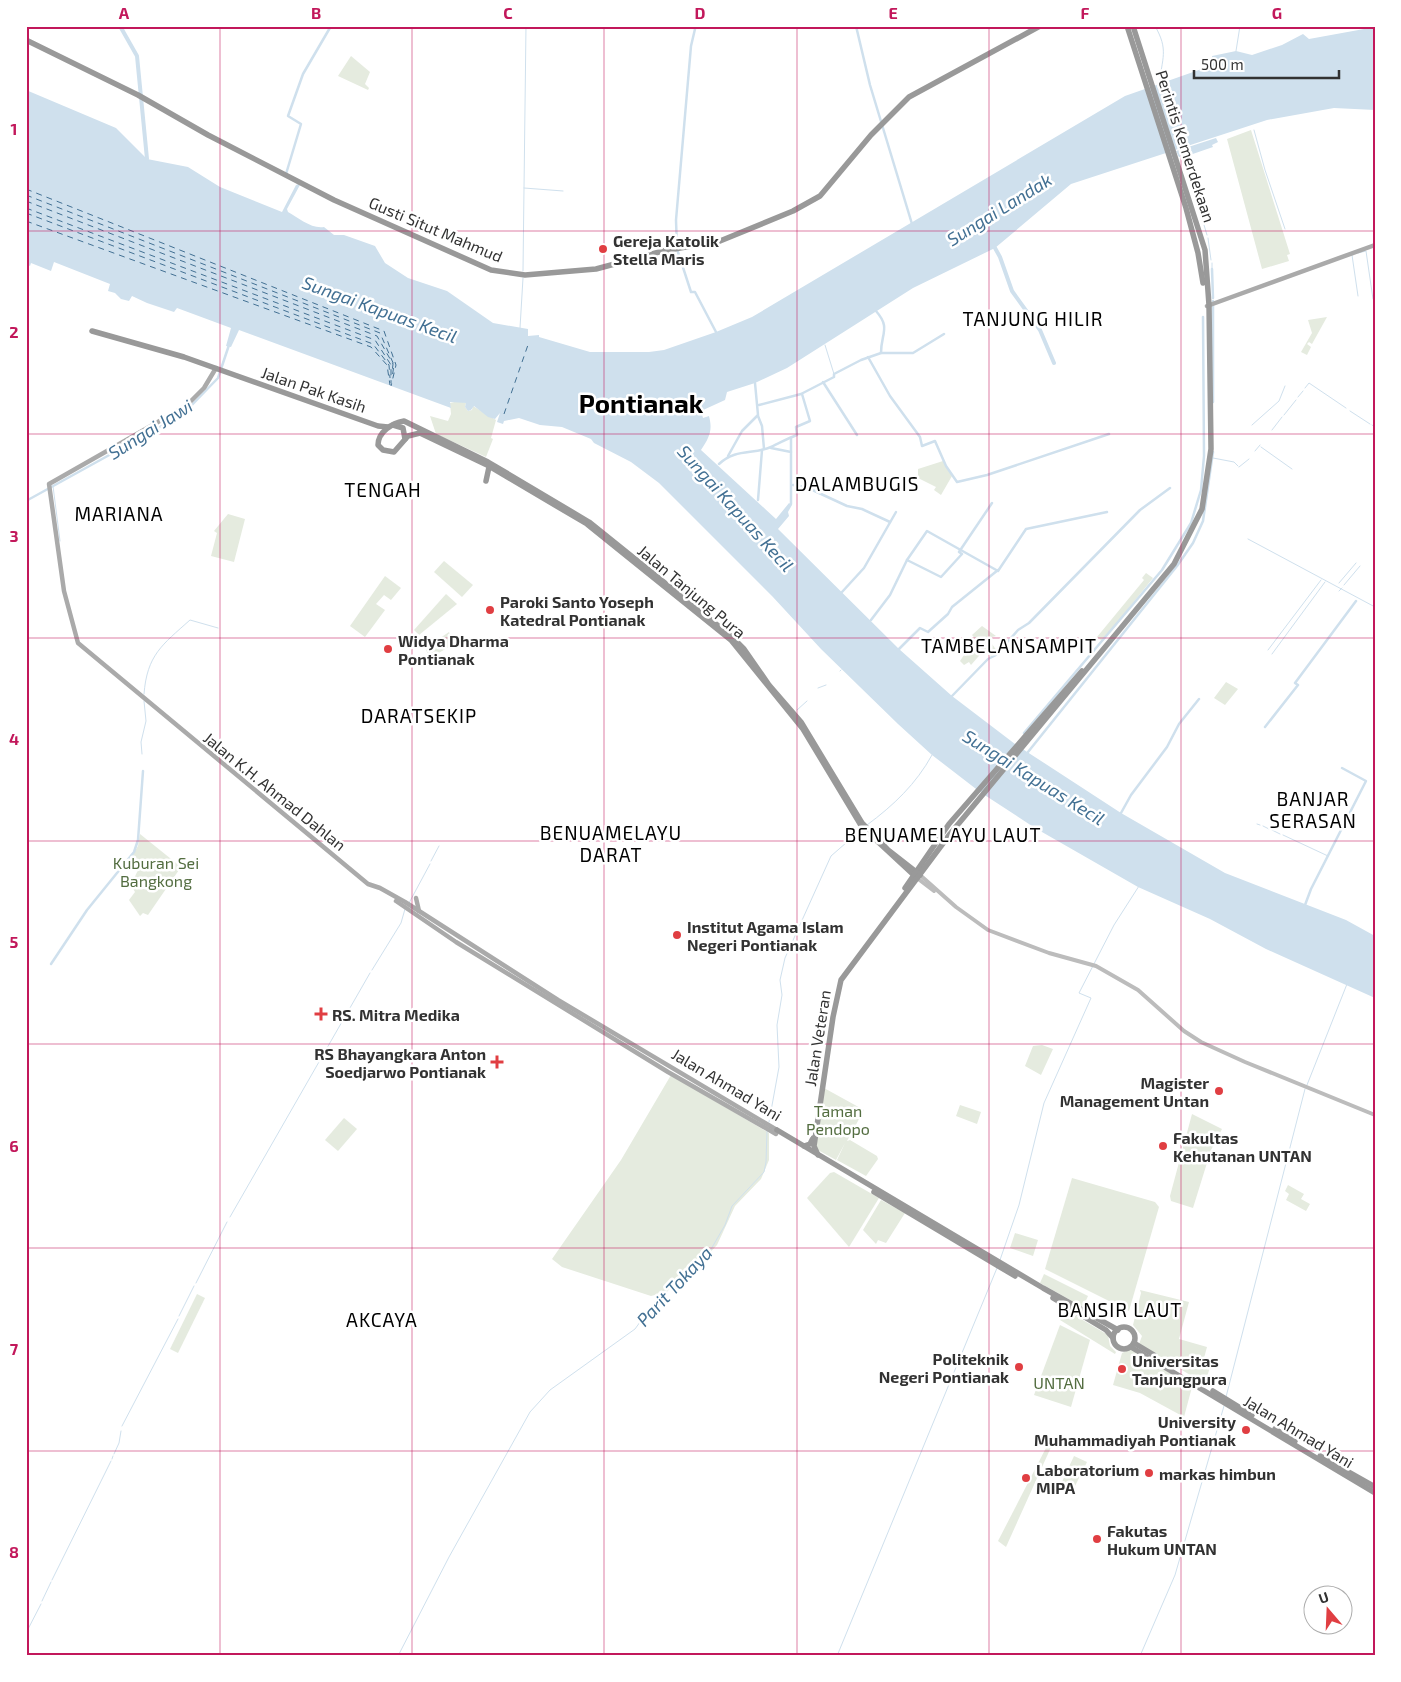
<svg xmlns="http://www.w3.org/2000/svg" width="1401" height="1682" viewBox="0 0 1401 1682" font-family="'Exo 2',sans-serif">
	<rect width="100%" height="100%" fill="#fff"/>
	<!-- green -->
	<g fill="#e5ebdf">
		<polygon points="351,56 370,72 365,84 369,88 368,90 338,76"/>
		<polygon points="1251,130 1290,254 1287,255 1289,261 1262,269 1227,139"/>
		<polygon points="1327,317 1312,344 1309,342 1307,344 1311,347 1307,355 1301,352 1312,333 1308,320"/>
		<polygon points="459,401 466,403 465,407 468,411 472,410 473,406 496,420 491,438 493,439 486,457 436,434 430,416 448,421 451,414 450,403"/>
		<polygon points="943,461 952,476 941,495 934,490 936,487 918,478 918,469"/>
		<polygon points="228,514 245,519 234,562 211,556 217,533 214,531"/>
		<polygon points="444,561 473,585 462,597 434,572"/>
		<polygon points="1146,573 1153,578 1102,641 1097,637 1144,580 1142,578"/>
		<polygon points="385,576 401,588 391,600 384,595 376,604 385,610 365,637 350,626"/>
		<polygon points="446,594 457,604 419,635 414,630"/>
		<polygon points="982,626 996,636 992,637 992,644 997,651 991,656 985,649 971,665 969,662 964,665 960,661 964,655 966,656 978,642 972,635"/>
		<polygon points="449,632 454,644 430,658 425,648"/>
		<polygon points="1226,682 1238,689 1225,705 1214,698"/>
		<polygon points="140,834 181,867 148,915 143,913 140,916 129,900 135,892 131,885 138,870 129,861 138,846"/>
		<polygon points="1042,1045 1053,1049 1041,1075 1025,1066 1033,1046"/>
		<polygon points="671,1075 769,1133 769,1160 761,1179 735,1206 717,1245 704,1259 677,1280 661,1299 655,1295 651,1296 562,1267 552,1259 621,1160"/>
		<polygon points="824,1088 864,1110 847,1141 850,1140 877,1156 878,1159 866,1176 837,1160 845,1143 836,1160 816,1149"/>
		<polygon points="960,1105 981,1112 977,1124 956,1116"/>
		<polygon points="1192,1114 1222,1129 1211,1150 1193,1208 1171,1201 1170,1196"/>
		<polygon points="344,1118 357,1129 338,1151 325,1140"/>
		<polygon points="834,1172 879,1198 849,1247 807,1198 830,1173"/>
		<polygon points="1072,1178 1155,1202 1159,1207 1129,1311 1045,1269"/>
		<polygon points="1288,1185 1304,1194 1301,1199 1310,1204 1306,1211 1286,1200 1289,1194 1285,1191"/>
		<polygon points="881,1200 905,1213 886,1243 878,1240 876,1244 863,1230"/>
		<polygon points="1015,1233 1038,1240 1033,1256 1010,1248"/>
		<polygon points="1044,1274 1088,1296 1083,1307 1040,1283"/>
		<polygon points="1140,1290 1189,1302 1179,1339 1207,1347 1204,1358 1212,1360 1205,1384 1139,1344 1142,1336 1133,1325 1141,1293"/>
		<polygon points="197,1294 205,1298 178,1353 170,1349"/>
		<polygon points="1066,1310 1108,1335 1110,1346 1116,1352 1115,1354 1060,1320"/>
		<polygon points="1060,1325 1090,1340 1071,1407 1034,1395"/>
		<polygon points="1131,1349 1192,1387 1184,1417 1140,1393 1113,1385 1122,1353"/>
		<polygon points="1048,1444 1052,1445 1006,1547 998,1541"/>
		<polygon points="1074,1456 1087,1462 1072,1492 1060,1486"/>
	</g>
	<!-- water -->
	<g fill="#cfe0ed">
		<path d="M1375,27v83l-41,-2 -67,12 -196,64 -76,64 -82,40 -126,80 -32,15 -28,9 -2,8 -24,11 2,7 6,-2c4,15 0,22 -8,34l75,69 13,-16 3,2 -4,7 1,4 -11,13 121,120 53,47 63,48 106,69 104,60 121,47 29,16v62l-109,-49 -56,-30 -72,-32 -103,-59 -55,-36 -48,-37 -34,-31 -77,-75 -49,-53 -113,-113 -28,-21 -37,-19 -3,-4 -29,-12 -22,-2 -21,-7 -15,3 -1,3 -6,-2 3,-9 -5,6 -7,-2 -14,-11 -3,4 -3,1 -3,-4 1,-4 -16,-1 1,6 -212,-78 -8,17 -5,-1 5,-18 -54,-20 -3,4 -27,-9 -15,-7 -3,5 -8,-2 -6,-6 -7,-2 2,-7 -56,-22 -3,9 -20,-8 -1,3 -4,-2v-174l90,38 31,31 41,8 32,20 62,25 14,-27 5,-2 -14,26 1,3c11,6 23,17 36,15l10,8h10l31,11 10,17 23,15 39,13 46,32 35,6v7l11,-1v2l51,15h59l15,-2 52,-18 36,-15 373,-221 88,-31 -1,-9 24,-5 16,4 30,-10 21,-11 6,5z"/>
		<polygon points="1216,138 1218,142 1212,145 1213,147 1184,157 1179,157 1176,151"/>
	</g>
	<g fill="none" stroke-linecap="round" stroke-linejoin="round">
		<!-- stream -->
		<g stroke="#cfe0ed" stroke-width="1">
			<path d="M1155,26c14,24 7,32 4,59"/>
			<polyline points="1236,51 1240,26"/>
			<polyline points="1254,130 1265,170 1285,229"/>
			<polyline points="1185,159 1189,175"/>
			<polyline points="1190,178 1207,235"/>
			<polyline points="524,188 563,191"/>
			<polyline points="1208,238 1211,260"/>
			<polyline points="1358,253 1366,251 1373,299"/>
			<polyline points="1352,255 1358,296"/>
			<polyline points="1212,263 1212,269"/>
			<polyline points="523,271 526,26"/>
			<polyline points="520,328 523,278"/>
			<polyline points="825,345 834,374"/>
			<polyline points="1305,388 1309,383 1346,408"/>
			<polyline points="1298,397 1303,391"/>
			<polyline points="1350,411 1370,424"/>
			<polyline points="1284,415 1296,400"/>
			<polyline points="1252,425 1279,401 1285,386"/>
			<polyline points="1372,425 1375,427"/>
			<polyline points="1272,430 1282,417"/>
			<polyline points="1261,447 1292,469"/>
			<polyline points="1255,451 1260,445"/>
			<polyline points="1213,458 1234,462 1238,466"/>
			<polyline points="1239,467 1249,459"/>
			<polyline points="53,486 60,541"/>
			<polyline points="1248,539 1375,607"/>
			<polyline points="1339,583 1356,563"/>
			<polyline points="1344,585 1360,566"/>
			<polyline points="1339,591 1342,588"/>
			<polyline points="1268,650 1321,580"/>
			<polyline points="1272,654 1325,582"/>
			<polyline points="840,671 841,670"/>
			<polyline points="818,688 826,685"/>
			<path d="M144,694c3,-39 18,-49 46,-74l28,8"/>
			<polyline points="797,710 807,701"/>
			<polyline points="142,754 141,742 146,721 144,701"/>
			<polyline points="1257,824 1260,825"/>
			<path d="M867,825c27,-20 49,-41 65,-70"/>
			<polyline points="1263,826 1269,829"/>
			<polyline points="1272,830 1280,834"/>
			<polyline points="1283,835 1328,856"/>
			<polyline points="431,861 439,846"/>
			<polyline points="409,903 430,864"/>
			<polyline points="372,970 401,923 405,909"/>
			<polyline points="1307,1085 1347,984"/>
			<polyline points="769,1122 779,1067 777,1025 782,995 780,980 785,958 831,856 862,829"/>
			<polyline points="230,1217 370,973"/>
			<polyline points="1000,1260 1019,1205 1044,1103 1091,998 1079,993 1114,925 1139,886"/>
			<polyline points="196,1283 227,1222"/>
			<polyline points="179,1316 194,1286"/>
			<polyline points="1226,1397 1305,1089"/>
			<polyline points="122,1426 178,1319"/>
			<polyline points="114,1454 119,1443 121,1431"/>
			<polyline points="112,1459 113,1456"/>
			<polyline points="52,1580 111,1461"/>
			<polyline points="42,1601 51,1582"/>
			<polyline points="26,1633 41,1604"/>
			<polyline points="398,1656 449,1557 530,1412 550,1390 635,1329 656,1300 675,1280 710,1251 725,1225 732,1206 764,1172 766,1162 767,1131"/>
			<polyline points="837,1656 997,1268"/>
			<polyline points="1140,1656 1175,1575 1224,1406"/>
		</g>
		<!-- canal -->
		<g stroke="#cfe0ed" stroke-width="2.5">
			<polyline points="856,26 870,85 912,224"/>
			<polyline points="695,29 691,46 676,220 677,249 691,292 695,292 716,332"/>
			<polyline points="286,174 301,124 288,116 303,74 331,26"/>
			<polyline points="1212,269 1213,298"/>
			<polyline points="1213,301 1213,402"/>
			<path d="M876,311c15,17 5,22 5,42"/>
			<polyline points="868,357 890,396 920,437 922,446 935,441 946,466 957,482 987,475 1109,434"/>
			<polyline points="823,382 857,435"/>
			<polyline points="759,405 801,394 834,377 834,374 861,360 881,353 913,353 944,334"/>
			<polyline points="758,416 762,426 764,449"/>
			<polyline points="791,438 791,452"/>
			<polyline points="771,448 791,452 791,504"/>
			<polyline points="728,456 742,431 758,415 755,383"/>
			<path d="M719,464c17,-16 34,-9 52,-17 9,-4 17,-9 26,-12l-1,-8 14,-6 -8,-27"/>
			<polyline points="793,485 806,487 847,506 862,509 890,522"/>
			<polyline points="758,500 762,450"/>
			<polyline points="26,501 160,427 187,410 218,378 229,345"/>
			<polyline points="907,560 927,531 998,571 1026,529 1107,512"/>
			<polyline points="842,592 864,568 896,512"/>
			<polyline points="871,620 890,595 907,560 941,577 962,554 959,552 992,503"/>
			<polyline points="899,649 920,628 928,632 948,614 952,607 998,570"/>
			<polyline points="952,696 988,659 996,655 1018,630 1029,623 1140,510 1170,488"/>
			<polyline points="1265,727 1298,685 1295,683 1356,601"/>
			<polyline points="1024,733 1162,570 1191,523 1201,490 1204,456 1203,317"/>
			<polyline points="1028,752 1177,566 1193,543 1203,521 1213,452"/>
			<polyline points="1121,813 1131,795 1167,747 1179,724 1199,699"/>
			<polyline points="1305,905 1311,889 1366,781 1342,768"/>
			<polyline points="51,964 87,910 134,852 138,840 143,771"/>
		</g>
		<!-- river -->
		<g stroke="#cfe0ed" stroke-width="4">
			<polyline points="120,26 137,56 147,159"/>
			<polyline points="995,248 1000,257 1012,291 1040,330 1054,363"/>
		</g>
		<!-- ferry -->
		<g stroke="#427093" stroke-width="1" stroke-dasharray="6 5" stroke-linecap="butt">
			<polyline points="26,189 384,331 396,365 391,386"/>
			<polyline points="26,195 380,333 394,365 392,378"/>
			<polyline points="26,201 377,336 393,364 392,373"/>
			<polyline points="26,208 375,340 391,365 391,383"/>
			<polyline points="26,213 373,344 389,365 390,378"/>
			<polyline points="26,221 371,347 387,365 390,385"/>
			<polyline points="504,414 529,342"/>
		</g>
		<!-- secondary -->
		<g stroke="#bcbcbc" stroke-width="4">
			<polyline points="920,875 956,907 988,930 1049,953 1096,966 1138,990 1184,1031 1201,1042 1245,1062 1375,1115"/>
			<polyline points="917,878 934,891"/>
		</g>
		<!-- primary -->
		<g stroke="#aaa" stroke-width="4.5">
			<polyline points="1207,306 1375,245"/>
			<polyline points="216,368 204,388 186,406 49,484 64,591 78,643 368,884 380,888 405,902 558,1000 777,1130"/>
			<polyline points="416,898 419,911"/>
			<polyline points="396,901 456,942 668,1072 776,1134"/>
		</g>
		<!-- highway -->
		<g stroke="#999" stroke-width="5.5">
			<polyline points="1127,26 1186,208 1198,253 1203,283"/>
			<polyline points="26,40 138,95 208,135 334,200 491,270 525,275 596,269 663,251 720,241 793,211 820,196 871,135 909,97 1040,26"/>
			<polyline points="92,331 184,357 378,426 388,427"/>
			<polyline points="393,425 403,428 405,439"/>
			<polyline points="486,481 489,467"/>
			<path d="M917,878l-55,-51 -59,-98 -72,-89 -144,-116 -100,-59 -67,-32 -12,3 -14,16 -11,-2 -5,-5c0,-13 14,-22 26,-24l84,41 101,60 143,115 12,12 25,36 32,37 61,101 26,27 32,25"/>
			<polyline points="905,888 949,824 1082,671"/>
			<polyline points="777,1130 1043,1288 1118,1330"/>
			<polyline points="804,1146 810,1144 813,1138"/>
			<polyline points="818,1155 814,1146 833,1017 841,980 950,834 1174,564 1202,509 1211,449 1209,305 1205,250 1133,26"/>
			<polyline points="874,1192 1015,1276"/>
			<polyline points="1053,1298 1106,1330 1113,1338"/>
			<circle cx="1124" cy="1338" r="11"/>
			<polyline points="1134,1343 1154,1355"/>
			<polyline points="1131,1347 1375,1493"/>
			<polyline points="1213,1391 1252,1415"/>
			<polyline points="1275,1429 1295,1441"/>
			<polyline points="1320,1456 1375,1487"/>
		</g>
	</g>
	<!-- grid -->
	<path fill="none" stroke="#c2185b" stroke-width="1" stroke-opacity="0.55" d="M220,26v1630M412,26v1630M604,26v1630M797,26v1630M989,26v1630M1181,26v1630M26,231h1349M26,434h1349M26,638h1349M26,841h1349M26,1044h1349M26,1248h1349M26,1451h1349"/>
	<!-- markers -->
	<g fill="#e03e42" stroke="#fff" stroke-width="2">
		<circle cx="603" cy="249" r="5"/>
		<circle cx="490" cy="610" r="5"/>
		<circle cx="388" cy="649" r="5"/>
		<circle cx="677" cy="935" r="5"/>
		<path d="M318.5 1006.5h5v5h5v5h-5v5h-5v-5h-5v-5h5z"/>
		<path d="M494.5 1054.5h5v5h5v5h-5v5h-5v-5h-5v-5h5z"/>
		<circle cx="1219" cy="1091" r="5"/>
		<circle cx="1163" cy="1146" r="5"/>
		<circle cx="1019" cy="1367" r="5"/>
		<circle cx="1122" cy="1369" r="5"/>
		<circle cx="1246" cy="1430" r="5"/>
		<circle cx="1149" cy="1473" r="5"/>
		<circle cx="1026" cy="1478" r="5"/>
		<circle cx="1097" cy="1539" r="5"/>
	</g>
	<g text-anchor="middle" dominant-baseline="central" stroke-width="5" stroke-linejoin="round" paint-order="stroke">
		<!-- street labels -->
		<g font-size="16" fill="#323232" stroke="#fff">
			<text transform="translate(1186 146) rotate(72)">Perintis Kemerdekaan</text>
			<text transform="translate(436 229) rotate(23)">Gusti Situt Mahmud</text>
			<text transform="translate(314 389) rotate(19)">Jalan Pak Kasih</text>
			<text transform="translate(692 591) rotate(40)">Jalan Tanjung Pura</text>
			<text transform="translate(275 791) rotate(39)">Jalan K.H. Ahmad Dahlan</text>
			<text transform="translate(817 1038) rotate(-81)">Jalan Veteran</text>
			<text transform="translate(727 1084) rotate(31)">Jalan Ahmad Yani</text>
			<text transform="translate(1299 1431) rotate(31)">Jalan Ahmad Yani</text>
		</g>
		<!-- poi labels -->
		<g font-size="16" font-weight="bold" fill="#323232" stroke="#fff" text-anchor="start">
			<text x="613" y="240">Gereja Katolik<tspan x="613" dy="18">Stella Maris</tspan></text>
			<text x="500" y="601">Paroki Santo Yoseph<tspan x="500" dy="18">Katedral Pontianak</tspan></text>
			<text x="398" y="640">Widya Dharma<tspan x="398" dy="18">Pontianak</tspan></text>
			<text x="687" y="926">Institut Agama Islam<tspan x="687" dy="18">Negeri Pontianak</tspan></text>
			<text x="332" y="1014">RS. Mitra Medika</text>
			<text x="486" y="1053" text-anchor="end">RS Bhayangkara Anton<tspan x="486" dy="18">Soedjarwo Pontianak</tspan></text>
			<text x="1209" y="1082" text-anchor="end">Magister<tspan x="1209" dy="18">Management Untan</tspan></text>
			<text x="1173" y="1137">Fakultas<tspan x="1173" dy="18">Kehutanan UNTAN</tspan></text>
			<text x="1009" y="1358" text-anchor="end">Politeknik<tspan x="1009" dy="18">Negeri Pontianak</tspan></text>
			<text x="1132" y="1360">Universitas<tspan x="1132" dy="18">Tanjungpura</tspan></text>
			<text x="1236" y="1421" text-anchor="end">University<tspan x="1236" dy="18">Muhammadiyah Pontianak</tspan></text>
			<text x="1036" y="1469">Laboratorium<tspan x="1036" dy="18">MIPA</tspan></text>
			<text x="1159" y="1473">markas himbun</text>
			<text x="1107" y="1530">Fakutas<tspan x="1107" dy="18">Hukum UNTAN</tspan></text>
		</g>
		<!-- park labels -->
		<g font-size="16" fill="#536d40" stroke="#fff">
			<text x="156" y="862">Kuburan Sei<tspan x="156" dy="18">Bangkong</tspan></text>
			<text x="838" y="1110">Taman<tspan x="838" dy="18">Pendopo</tspan></text>
			<text x="1059" y="1382">UNTAN</text>
		</g>
		<!-- water labels -->
		<g font-size="18" font-style="italic" fill="#427093" stroke="#fff">
			<text transform="translate(999 209) rotate(-32)">Sungai Landak</text>
			<text transform="translate(380 309) rotate(20)">Sungai Kapuas Kecil</text>
			<text transform="translate(150 429) rotate(-32)">Sungai Jawi</text>
			<text transform="translate(736 508) rotate(48)">Sungai Kapuas Kecil</text>
			<text transform="translate(1034 777) rotate(32)">Sungai Kapuas Kecil</text>
			<text transform="translate(674 1286) rotate(-47)">Parit Tokaya</text>
		</g>
		<!-- quarter labels -->
		<g font-size="19" letter-spacing="1" fill="#000" stroke="#fff">
			<text x="1033" y="318">TANJUNG HILIR</text>
			<text x="857" y="483">DALAMBUGIS</text>
			<text x="383" y="489">TENGAH</text>
			<text x="119" y="513">MARIANA</text>
			<text x="1009" y="645">TAMBELANSAMPIT</text>
			<text x="419" y="715">DARATSEKIP</text>
			<text x="1313" y="798">BANJAR<tspan x="1313" dy="22">SERASAN</tspan></text>
			<text x="611" y="832">BENUAMELAYU<tspan x="611" dy="22">DARAT</tspan></text>
			<text x="943" y="834">BENUAMELAYU LAUT</text>
			<text x="1120" y="1309">BANSIR LAUT</text>
			<text x="382" y="1319">AKCAYA</text>
		</g>
		<!-- town labels -->
		<g font-size="26" font-weight="bold" fill="#000" stroke="#fff">
			<text x="641" y="402">Pontianak</text>
		</g>
	</g>
	<!-- border -->
	<rect width="1401" height="1682" fill="none" stroke="#ffffff" stroke-width="55"/>
	<!-- north arrow -->
	<g transform="translate(1328 1610) rotate(341)"><circle r="24" fill="#ffffff" stroke="#adadad"/>
	<path d="M0-4L9 19L0 12L-9 19Z" fill="#e03e42"/>
	<text y="-8" font-size="14" font-weight="bold" text-anchor="middle" fill="#323232">U</text>
	</g>
	<!-- scale -->
	<path d="M1194 70v8h145v-8" fill="none" stroke="#323232" stroke-width="2.5"/>
	<text x="1201" y="70" font-size="15" fill="#323232" stroke="#ffffff" stroke-width="4" paint-order="stroke">500 m</text>
	<rect x="28" y="28" width="1346" height="1626" fill="none" stroke="#c2185b" stroke-width="2"/>
	<g font-size="16" text-anchor="middle" font-weight="bold" fill="#c2185b">
		<text x="124" y="19">A</text>
		<text x="316" y="19">B</text>
		<text x="508" y="19">C</text>
		<text x="700" y="19">D</text>
		<text x="893" y="19">E</text>
		<text x="1085" y="19">F</text>
		<text x="1277" y="19">G</text>
		<text x="14" y="135">1</text>
		<text x="14" y="338">2</text>
		<text x="14" y="542">3</text>
		<text x="14" y="745">4</text>
		<text x="14" y="948">5</text>
		<text x="14" y="1152">6</text>
		<text x="14" y="1355">7</text>
		<text x="14" y="1558">8</text>
	</g>
</svg>
